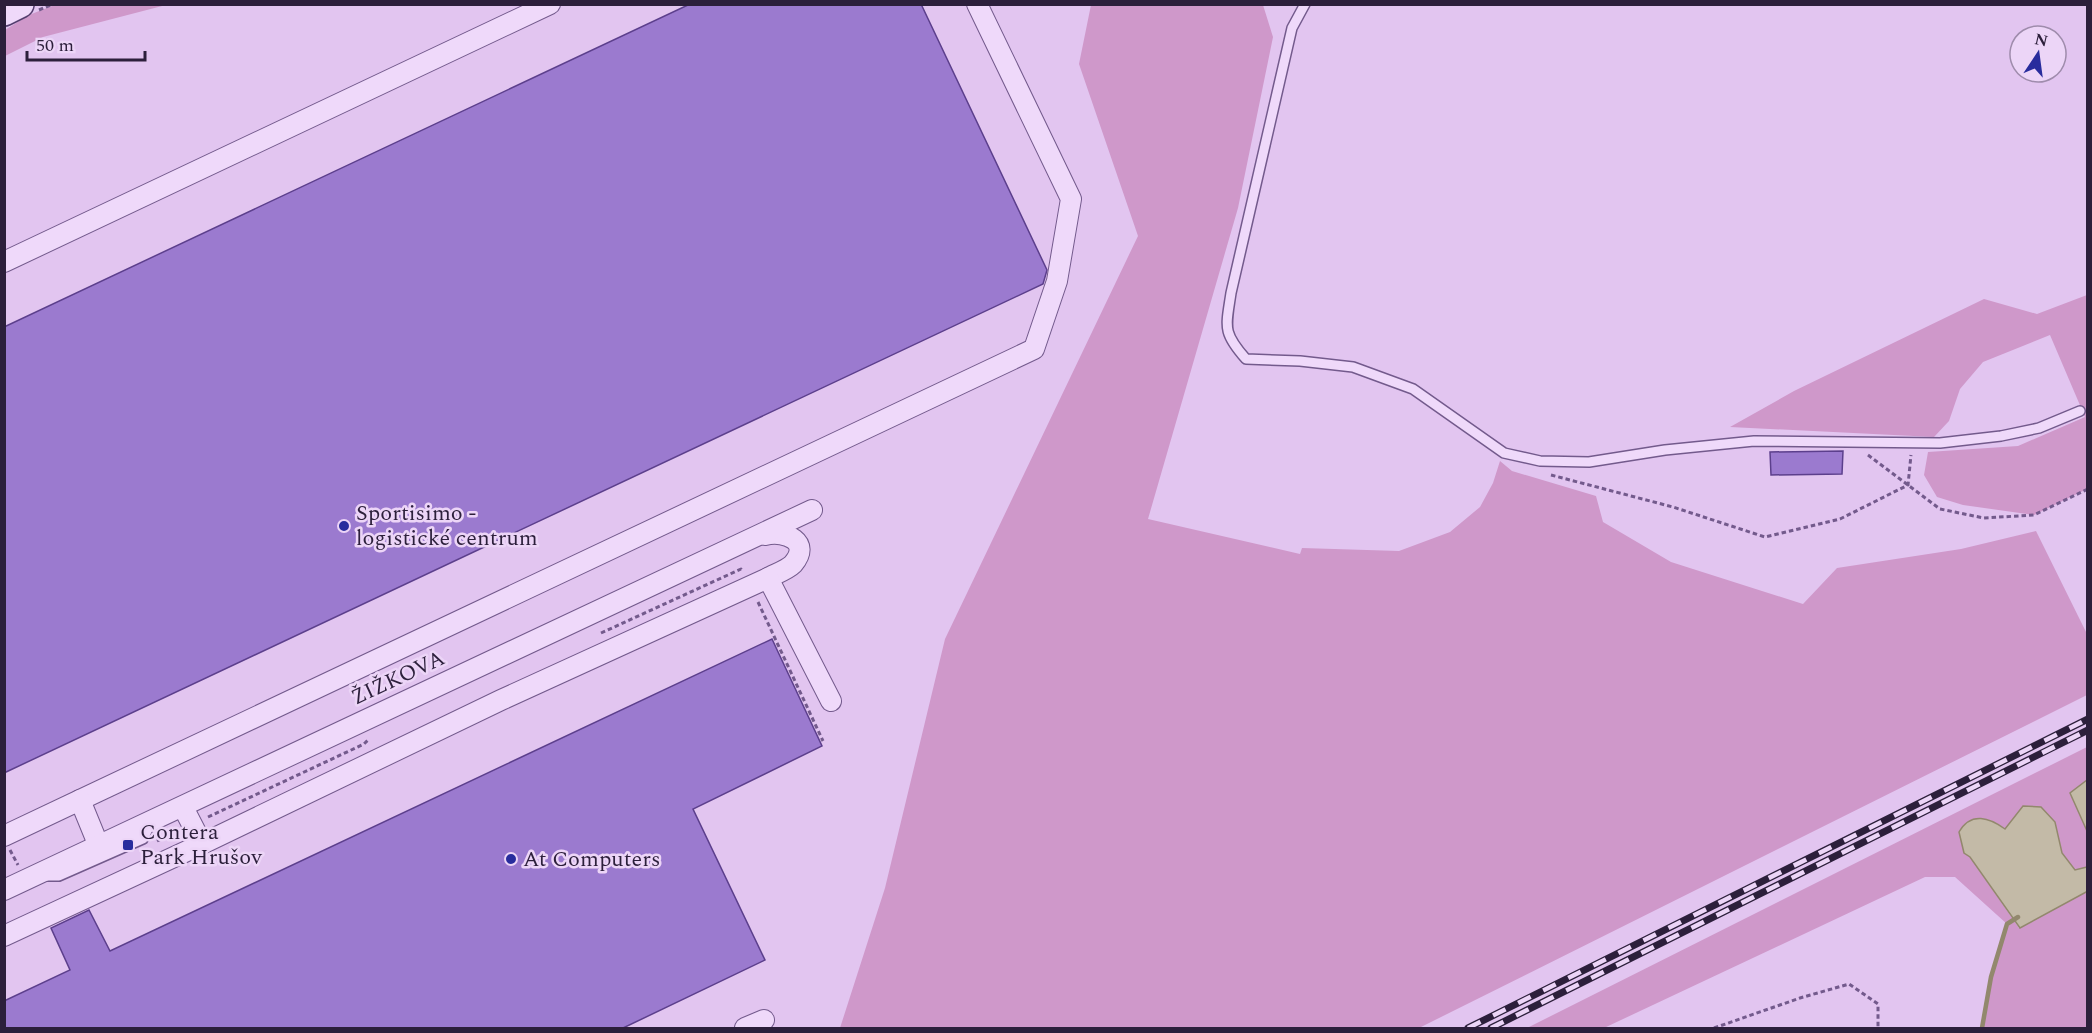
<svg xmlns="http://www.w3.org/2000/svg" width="2092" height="1033" viewBox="0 0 2092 1033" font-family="Spectral,serif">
	<rect width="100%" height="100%" fill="#e2c5f0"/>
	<!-- green -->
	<g fill="#cf98ca">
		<polygon points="57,4 166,4 166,5 43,37 5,56 5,30 29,15"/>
		<polygon points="1091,5 1263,5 1273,37 1238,208 1148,519 1300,554 1302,548 1399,551 1450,532 1480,507 1493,483 1500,461 1512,471 1596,496 1603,522 1671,562 1803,604 1837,568 1961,549 2036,531 2087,634 2087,695 1419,1028 840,1028 885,888 945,639 1138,236 1079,64"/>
		<polygon points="2087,295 2087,489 2034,515 1963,505 1937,497 1924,475 1928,452 2018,446 2085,417 2050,335 1983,362 1960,389 1949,421 1934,437 1730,427 1794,391 1984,299 2037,314"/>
		<path d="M2087,747v33l-17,13 17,38v36l-12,3 -13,-17 -7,-31 -50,7c-13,-10 -23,-14 -38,-5l-3,29 6,4 49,71 68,-37v137h-105l9,-51 16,-53 -52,-47h-30l-321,151h-77z"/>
	</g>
	<!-- water -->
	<g fill="#c3baa7" stroke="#92886d" stroke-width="1.5">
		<polygon points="2087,780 2087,831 2070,793"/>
		<path d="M2023,806l18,1 14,15 7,31 13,17 12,-3 1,24 -68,37 -50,-71 -6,-4 -5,-21c12,-21 31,-14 46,-3z"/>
	</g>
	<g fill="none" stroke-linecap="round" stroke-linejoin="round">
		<!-- stream -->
		<polyline stroke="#92886d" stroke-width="4.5" points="1982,1028 1991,977 2007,924 2018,917"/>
	</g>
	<!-- building -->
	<g fill="#9b7acf" stroke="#5c3f8c" stroke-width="1.5">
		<polygon points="690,4 921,4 1047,270 1043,284 4,773 4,327"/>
		<polygon points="1843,451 1842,474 1771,475 1770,452"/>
		<polygon points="772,639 822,746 693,809 765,960 621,1029 4,1029 4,1001 70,970 51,928 89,910 110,951"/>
	</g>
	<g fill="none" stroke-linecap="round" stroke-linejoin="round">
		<!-- lane casing -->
		<g stroke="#735a8c" stroke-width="12">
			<g id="lane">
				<path d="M1305,4l-13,24 -61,265c-5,34 -9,39 15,66l54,2 53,6 60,22 91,64 36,8 49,1 76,-12 89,-9 186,2 61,-7 38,-8 41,-17"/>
				<polyline points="45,876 59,876 143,839 151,823"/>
			</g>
		</g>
		<!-- street casing -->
		<g stroke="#735a8c" stroke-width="22">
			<g id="street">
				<polyline points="4,262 550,4"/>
				<path d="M765,535c21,-5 47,7 28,29 -6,6 -18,10 -25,14"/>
				<polyline points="80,800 1034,349 1057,281 1071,199 977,4"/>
				<polyline points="183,807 202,844"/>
				<polyline points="4,836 80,800 98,844"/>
				<polyline points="4,890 812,510"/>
				<polyline points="4,936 202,844 501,700 768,578 831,701"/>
				<polyline points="745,1028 764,1020"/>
			</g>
		</g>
		<!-- secondary casing -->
		<g stroke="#543d6e" stroke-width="30">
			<polyline id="secondary" points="4,12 20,4"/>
		</g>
		<!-- path -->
		<g stroke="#735a8c" stroke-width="3" stroke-dasharray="4.5 3" stroke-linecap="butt">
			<polyline points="39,10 53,4"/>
			<polyline points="1868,455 1940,509 1984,518 2034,515 2088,489"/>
			<polyline points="1551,475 1673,507 1765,537 1840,519 1908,485 1911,455"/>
			<polyline points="758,602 823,741"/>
			<polyline points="601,633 741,569 743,572"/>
			<polyline points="208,817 364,744 369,739"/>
			<polyline points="157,841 178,831"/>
			<polyline points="10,850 18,865"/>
			<polyline points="1714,1028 1800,998 1849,984 1878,1004 1878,1028"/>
		</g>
		<!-- lane -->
		<use href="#lane" stroke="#efd9fa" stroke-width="9"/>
		<!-- street -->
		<use href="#street" stroke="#efd9fa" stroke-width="20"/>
		<!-- secondary -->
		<use href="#secondary" stroke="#efd9fa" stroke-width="27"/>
		<!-- rail casing -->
		<g stroke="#2c1f3b" stroke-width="7">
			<g id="rail">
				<polyline points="1468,1028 2088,719"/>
				<polyline points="1491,1028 2088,730"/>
			</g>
		</g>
		<!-- rail -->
		<use href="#rail" stroke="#ecd5f7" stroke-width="4.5" stroke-dasharray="14" stroke-linecap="butt"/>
	</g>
	<!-- markers -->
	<g fill="#282c9d" stroke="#ecd5f7" stroke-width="2">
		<circle cx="344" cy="526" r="6"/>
		<rect x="122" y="839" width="12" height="12" rx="3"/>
		<circle cx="511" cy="859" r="6"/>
	</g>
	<g text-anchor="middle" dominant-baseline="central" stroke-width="5" stroke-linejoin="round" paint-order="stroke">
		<!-- poi labels -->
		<g font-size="22" fill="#2c1f3b" stroke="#ecd5f7" text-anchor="start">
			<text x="356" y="513">Sportisimo -<tspan x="356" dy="25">logistické centrum</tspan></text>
			<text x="140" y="832">Contera<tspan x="140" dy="25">Park Hrušov</tspan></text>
			<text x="523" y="859">At Computers</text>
		</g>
		<!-- street labels -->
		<g font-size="22" fill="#2c1f3b" stroke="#ecd5f7">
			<text transform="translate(398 678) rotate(-25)">ŽIŽKOVA</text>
		</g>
	</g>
	<!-- border -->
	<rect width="2092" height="1033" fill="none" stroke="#2c1f3b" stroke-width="12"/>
	<!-- north arrow -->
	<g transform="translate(2038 54) rotate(13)"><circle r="28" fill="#ecd5f7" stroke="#9f8cac" stroke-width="1.5"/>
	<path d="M0-4.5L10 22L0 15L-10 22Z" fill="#282c9d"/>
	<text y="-9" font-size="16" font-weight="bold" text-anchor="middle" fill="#2c1f3b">N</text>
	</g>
	<!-- scale -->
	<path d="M27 51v9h118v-9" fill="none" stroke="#2c1f3b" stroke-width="3"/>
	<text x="36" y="51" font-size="18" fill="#2c1f3b" stroke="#ecd5f7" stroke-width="4.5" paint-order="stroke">50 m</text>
</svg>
